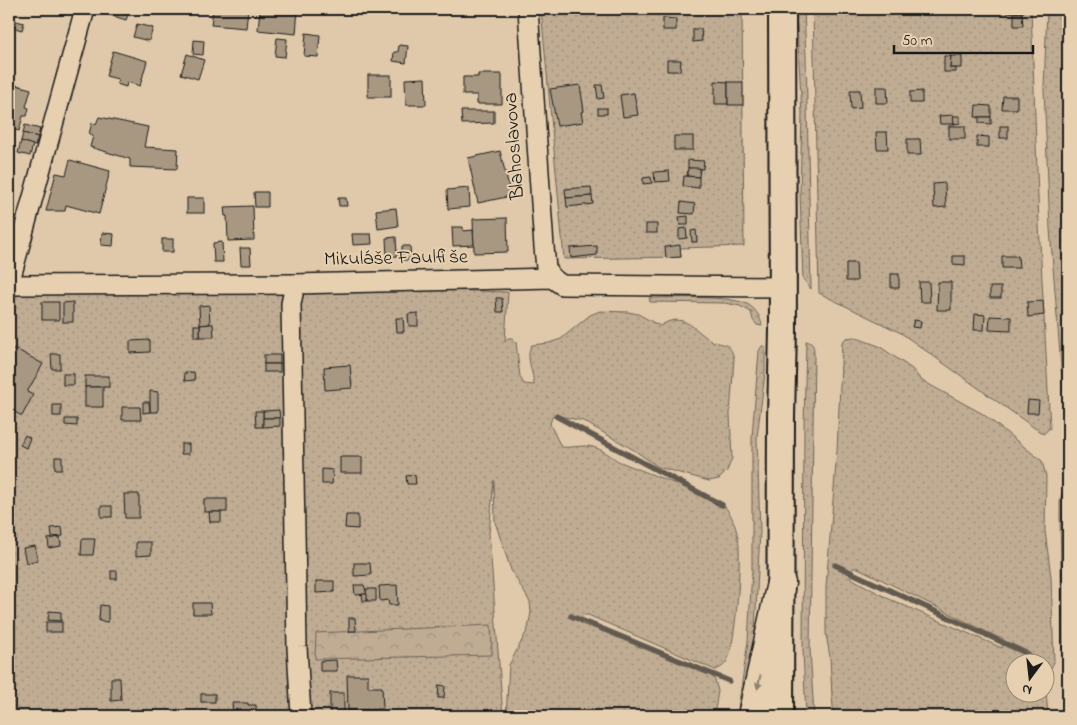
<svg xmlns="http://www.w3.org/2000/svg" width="1077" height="725" viewBox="0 0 1077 725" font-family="'Indie Flower',sans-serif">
	<defs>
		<pattern id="grass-dots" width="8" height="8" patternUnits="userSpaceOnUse" patternTransform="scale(1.25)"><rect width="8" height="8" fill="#bfac93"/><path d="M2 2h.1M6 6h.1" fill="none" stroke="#a4937e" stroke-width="1.8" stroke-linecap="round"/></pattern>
		<pattern id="forest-crowns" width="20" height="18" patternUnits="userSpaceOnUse" patternTransform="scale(1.25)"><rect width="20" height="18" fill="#bfac93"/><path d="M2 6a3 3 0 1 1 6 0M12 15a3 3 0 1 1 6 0" fill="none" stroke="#a4937e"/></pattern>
	</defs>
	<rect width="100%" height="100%" fill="#dfc9aa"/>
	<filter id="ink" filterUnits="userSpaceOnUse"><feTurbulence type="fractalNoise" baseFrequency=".02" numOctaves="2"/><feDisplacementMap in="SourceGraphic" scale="10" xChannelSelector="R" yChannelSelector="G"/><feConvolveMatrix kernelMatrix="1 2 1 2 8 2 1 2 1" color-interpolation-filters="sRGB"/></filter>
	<g filter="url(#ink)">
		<!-- grass -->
		<g fill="url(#grass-dots)" stroke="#6e6458" fill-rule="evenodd">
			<polygon points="541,9 742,9 744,246 680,248 681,257 564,259"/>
			<polygon points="796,9 804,9 806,57 811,289 803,279 800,193 802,114"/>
			<polygon points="813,9 1031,9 1039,224 1050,428 1043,434 901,333 819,293"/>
			<polygon points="1047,9 1068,9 1068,454 1050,229 1044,89"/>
			<path d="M9,276l499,16 -3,50 3,-4h4l4,4 4,35 4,7 10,1c0,-11 -10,-30 -2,-40l17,-2 12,-4 29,-24 10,-4 28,1 10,2 22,12c23,-15 32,2 49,13 12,8 21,0 25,20l-4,55 2,44 -5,13 -8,8 -10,2 -51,-14 -24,-17 -51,-29 -28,-6 -3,2 -2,7 11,23c9,1 15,-1 24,-1 13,0 23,8 33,15l101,40c12,10 16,22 19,37 4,20 -2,106 -11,123 -3,5 -6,7 -12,9l-127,-55h-5l-3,4 1,5 73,24 54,24 7,8 3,11 -4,25h-208l3,-51 19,-36 3,-17 -1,-10 -19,-32 -16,-48 -1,-42 -5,53 14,183h-494z"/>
			<path d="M649,298c23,0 79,-3 98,6 8,4 14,13 15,22l-5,-1 -4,-5 -2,-8 -11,-6 -15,-3 -75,-1z"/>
			<path d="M854,337l25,9 33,23 9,11 62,34 59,47 4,15 -1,55 6,46 3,85 -5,10 -4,1 -1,-11h-30v30h30l1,-14 3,38h-214l-2,-19 -2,-40 -4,-23v-47l11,-136 5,-109 4,-4zM853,568h5l141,70h4l-1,10 -115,-50 -36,-20 -2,-5z"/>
			<path d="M806,341c8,2 8,6 8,13l-4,295 4,67h-8l-3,-65 1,-225z"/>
			<polygon points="762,346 765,346 765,373 757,437 760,531 754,649 744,716 737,716 748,641 752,570 752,436 759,351"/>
			<polygon points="1065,486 1068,486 1068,716 1064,716 1060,517 1060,500"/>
		</g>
		<!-- forest -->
		<polygon fill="url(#forest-crowns)" stroke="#6e6458" points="491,625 492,655 315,659 316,633"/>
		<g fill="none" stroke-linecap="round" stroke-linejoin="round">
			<!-- stream -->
			<g stroke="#635a50" stroke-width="5.5">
				<polyline points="556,416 722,505"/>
				<polyline points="835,565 1028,654"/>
				<polyline points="571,616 729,681"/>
			</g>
		</g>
		<!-- building -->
		<g fill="#a89882" stroke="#1c1c1c">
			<polygon points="105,9 130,9 126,20 104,13"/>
			<polygon points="213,9 248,9 246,28 211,25"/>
			<polygon points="260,9 298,9 296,34 258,30"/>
			<polygon points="1007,9 1024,9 1024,12 1007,13"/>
			<polygon points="1014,13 1022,13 1023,26 1014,26"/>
			<polygon points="663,18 676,19 676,30 663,30"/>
			<polygon points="13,20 24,23 22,30 11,27"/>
			<polygon points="137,24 153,28 149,41 133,37"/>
			<polygon points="693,29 701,29 702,41 693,42"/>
			<polygon points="306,33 320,35 318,57 304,56"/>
			<polygon points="277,38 287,39 285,57 275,56"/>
			<polygon points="194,40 204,41 203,55 193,54"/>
			<polygon points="399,45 408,46 406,63 393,61 394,52 398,52"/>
			<polygon points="113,51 147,61 140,86 127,82 126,87 117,84 118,79 106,76"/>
			<polygon points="187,54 204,60 198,79 181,74"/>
			<polygon points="944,56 951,56 950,68 956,68 956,72 944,72"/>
			<polygon points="951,56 962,56 962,68 950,68"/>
			<polygon points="667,60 681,60 680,71 667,71"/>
			<polygon points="478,74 502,74 502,104 477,104 477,95 463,95 463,77 478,77"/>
			<rect x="368" y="75" width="23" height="22"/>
			<polygon points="425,78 426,105 406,105 405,79"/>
			<polygon points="715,81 728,82 728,104 715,104"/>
			<rect x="728" y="82" width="15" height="23"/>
			<polygon points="9,83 31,89 26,107 29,108 27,116 23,116 19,131 9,128"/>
			<polygon points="580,85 584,111 581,112 583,122 557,126 550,89"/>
			<polygon points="596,85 602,85 604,98 598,99"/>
			<polygon points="876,87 887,87 888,103 876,103"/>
			<polygon points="850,90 860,90 861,108 851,109"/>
			<polygon points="922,91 922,103 910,103 910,92"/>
			<polygon points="634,93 638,115 623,117 620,95"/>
			<polygon points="1003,96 1017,96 1017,109 1002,109"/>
			<polygon points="976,105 991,106 991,117 975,117"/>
			<rect x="598" y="108" width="9" height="6"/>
			<polygon points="461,111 494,111 494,123 462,124"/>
			<polygon points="953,115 954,124 940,124 939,116"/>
			<polygon points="953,116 960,116 960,123 954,124"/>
			<polygon points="99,117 148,127 144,147 178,149 177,169 130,167 130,159 90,147 93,136 89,134 92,123 96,124"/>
			<polygon points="979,117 991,117 991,124 979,123"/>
			<polygon points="25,125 40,129 38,137 23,133"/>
			<rect x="949" y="126" width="16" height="13"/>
			<rect x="1000" y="126" width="8" height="12"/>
			<polygon points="876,132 887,132 888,149 877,149"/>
			<polygon points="23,133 38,137 35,146 21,141"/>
			<rect x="674" y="136" width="19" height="14"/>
			<polygon points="977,136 989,137 989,147 977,147"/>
			<polygon points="907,139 920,139 921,155 907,155"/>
			<polygon points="21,141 33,145 30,156 18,153"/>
			<polygon points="500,151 511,196 478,203 468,158"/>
			<polygon points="70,160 110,171 99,214 66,205 65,211 46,211 56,173 66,175"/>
			<polygon points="688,160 704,161 703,169 688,168"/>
			<polygon points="688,168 700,168 699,177 687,176"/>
			<polygon points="669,171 670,181 655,182 654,172"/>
			<polygon points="684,176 699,177 699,188 683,186"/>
			<polygon points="651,177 652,183 643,184 643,178"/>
			<polygon points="945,183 946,207 934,208 933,184"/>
			<polygon points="591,187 592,196 566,198 565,189"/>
			<polygon points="469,188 470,207 448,209 447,190"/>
			<polygon points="254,192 268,192 268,207 255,207"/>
			<polygon points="592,196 593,204 567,207 566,198"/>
			<rect x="187" y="198" width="17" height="15"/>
			<polygon points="338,198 346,198 347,206 339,206"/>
			<polygon points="681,202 695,204 694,214 680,213"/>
			<polygon points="253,206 254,240 228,241 227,216 225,216 224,207"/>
			<polygon points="396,208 398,226 378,229 376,210"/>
			<polygon points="688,216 688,225 680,225 679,217"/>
			<polygon points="507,218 508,252 474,253 473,219"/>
			<rect x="646" y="224" width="11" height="9"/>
			<polygon points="452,227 463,227 463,231 473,230 474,245 453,246"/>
			<polygon points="686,228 687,238 679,239 679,229"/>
			<polygon points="696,230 697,242 692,242 691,231"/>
			<polygon points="102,233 114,234 113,246 101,245"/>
			<polygon points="352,234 371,234 372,244 353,245"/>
			<polygon points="396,237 397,256 387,257 386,238"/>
			<rect x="162" y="239" width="11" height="13"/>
			<polygon points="222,242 223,262 214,262 213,243"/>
			<polygon points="680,245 681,257 666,258 665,247"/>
			<polygon points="402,246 410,246 411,260 402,260"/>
			<polygon points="597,246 597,255 571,258 570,248"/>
			<polygon points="240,248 250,248 251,265 241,265"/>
			<polygon points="953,256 965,256 965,265 953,264"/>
			<polygon points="1002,256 1018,256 1019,268 1002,268"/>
			<polygon points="846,263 856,263 857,281 846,281"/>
			<rect x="891" y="274" width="8" height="14"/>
			<polygon points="919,282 929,282 930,302 920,302"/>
			<polygon points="938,282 951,282 951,310 937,310"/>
			<rect x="990" y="287" width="11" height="11"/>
			<polygon points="496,298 502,298 503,312 497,312"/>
			<polygon points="1043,301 1044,315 1028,317 1027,302"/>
			<rect x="42" y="302" width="17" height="18"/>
			<polygon points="73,302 73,322 63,322 63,303"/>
			<polygon points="209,305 210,324 200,325 199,306"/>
			<polygon points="418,313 418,326 409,326 408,314"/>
			<polygon points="975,314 985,315 984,330 974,330"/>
			<polygon points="990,316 1011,317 1011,331 989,330"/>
			<polygon points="396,318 403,318 404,332 397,332"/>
			<polygon points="914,320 921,321 920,328 912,327"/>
			<polygon points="210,324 213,324 214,337 200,337 200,325"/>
			<rect x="194" y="325" width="6" height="12"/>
			<polygon points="150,340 150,352 130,353 130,341"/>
			<polygon points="14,348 43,364 27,392 33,395 22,416 9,409 9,358"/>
			<polygon points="51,354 60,354 60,369 52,369"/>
			<rect x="264" y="355" width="16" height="9"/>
			<rect x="264" y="364" width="16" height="8"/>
			<polygon points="350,365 352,388 325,390 324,367"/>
			<polygon points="194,372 195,380 185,381 184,373"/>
			<rect x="63" y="374" width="11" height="11"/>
			<rect x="85" y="376" width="24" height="11"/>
			<rect x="85" y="387" width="18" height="20"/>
			<polygon points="150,391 158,392 158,412 150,412"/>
			<polygon points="1028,400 1039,401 1038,413 1027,413"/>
			<polygon points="143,402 149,402 150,412 143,413"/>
			<rect x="53" y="405" width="8" height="11"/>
			<polygon points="122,407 140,407 141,420 122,420"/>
			<polygon points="279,410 280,418 263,418 263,411"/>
			<polygon points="255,411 263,411 263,427 256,427"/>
			<polygon points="263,418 280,418 280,426 263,427"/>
			<polygon points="65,419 77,419 77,426 65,425"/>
			<polygon points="25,435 30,438 26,448 20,445"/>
			<rect x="181" y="444" width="8" height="10"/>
			<rect x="55" y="457" width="7" height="12"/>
			<rect x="340" y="457" width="22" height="16"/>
			<polygon points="322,469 333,470 332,484 322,484"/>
			<polygon points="415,475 416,484 407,484 406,476"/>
			<polygon points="124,494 139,494 139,518 125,518"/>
			<rect x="204" y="499" width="23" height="13"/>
			<rect x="101" y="506" width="11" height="11"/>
			<polygon points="209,512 221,512 221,522 210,522"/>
			<polygon points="346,515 358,515 358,529 345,528"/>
			<polygon points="62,527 63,536 52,537 51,528"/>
			<polygon points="60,537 61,546 49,548 48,539"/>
			<polygon points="82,539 95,539 93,555 81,555"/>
			<polygon points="136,542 151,542 151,555 136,556"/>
			<polygon points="35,546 38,560 26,563 23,548"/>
			<polygon points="354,563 370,563 371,575 354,576"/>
			<rect x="111" y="571" width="6" height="8"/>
			<polygon points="316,581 334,581 334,592 316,593"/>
			<polygon points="354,585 364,585 367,594 355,595"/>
			<polygon points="397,585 398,605 389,605 388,600 380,601 379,586"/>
			<polygon points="366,589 376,589 376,601 367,601"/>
			<polygon points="362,594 367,594 367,601 363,601"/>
			<polygon points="193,603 210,603 211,614 193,614"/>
			<polygon points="100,605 108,606 108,622 99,621"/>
			<polygon points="49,611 61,612 61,621 48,620"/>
			<polygon points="349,618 355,618 356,631 349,631"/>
			<rect x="46" y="622" width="16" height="10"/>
			<polygon points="336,660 337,671 320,671 320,661"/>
			<polygon points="347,675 368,675 368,687 382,687 383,709 348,710"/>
			<polygon points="111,678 120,678 121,700 111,701"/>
			<polygon points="439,685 445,686 444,698 438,698"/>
			<rect x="330" y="693" width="14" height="22"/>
			<rect x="201" y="694" width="14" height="8"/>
			<polygon points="232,703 248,703 248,705 256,705 256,713 233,714"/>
			<polygon points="426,714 426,716 411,716 411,715"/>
			<rect x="353" y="715" width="31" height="1"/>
		</g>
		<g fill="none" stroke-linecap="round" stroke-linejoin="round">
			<!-- street casing -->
			<g stroke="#1c1c1c" stroke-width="22">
				<g id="street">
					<polyline points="528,9 544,247 546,268 552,278"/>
					<polyline points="9,284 85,9"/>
					<polyline points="295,284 291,304 297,647 301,716"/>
					<polyline points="9,285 295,284 552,278 562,285 782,287"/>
				</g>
			</g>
			<!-- secondary casing -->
			<g stroke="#1c1c1c" stroke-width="30">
				<polyline id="secondary" points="780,716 781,417 783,331 782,9"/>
			</g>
			<!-- highway casing -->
			<g stroke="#1c1c1c" stroke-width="31">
				<polyline id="highway" points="752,716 781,583"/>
			</g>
			<!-- street -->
			<use href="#street" stroke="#e7d0b0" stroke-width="19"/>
			<!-- secondary -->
			<use href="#secondary" stroke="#e7d0b0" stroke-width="26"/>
			<!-- highway -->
			<use href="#highway" stroke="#e7d0b0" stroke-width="28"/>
		</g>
		<!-- one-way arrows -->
		<defs><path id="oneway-solid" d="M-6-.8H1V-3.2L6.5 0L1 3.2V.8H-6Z" transform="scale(1.25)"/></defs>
		<use fill="#8c7f6d" href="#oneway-solid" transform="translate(759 682) rotate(102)"/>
	</g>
	<g text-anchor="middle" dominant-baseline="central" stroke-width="4" stroke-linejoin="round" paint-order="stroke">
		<!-- street labels -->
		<g font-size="20" fill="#1c1c1c" stroke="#e7d0b0">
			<text transform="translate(515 146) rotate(-94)">Blahoslavova</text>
			<text transform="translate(396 259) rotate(-1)">Mikuláše Faulfiše</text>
		</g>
	</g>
	<!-- margin -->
	<rect width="1077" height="725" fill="none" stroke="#e7d0b0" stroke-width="30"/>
	<rect x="15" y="15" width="1047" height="695" fill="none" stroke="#1c1c1c" stroke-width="2" filter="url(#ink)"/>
	<!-- north arrow -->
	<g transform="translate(1030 678) rotate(195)"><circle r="24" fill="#e7d0b0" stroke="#968875"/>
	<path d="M0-4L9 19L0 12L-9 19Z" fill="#1c1c1c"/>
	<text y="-8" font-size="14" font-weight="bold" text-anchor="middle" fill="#1c1c1c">N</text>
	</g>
	<!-- scale -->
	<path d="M894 45v8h139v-8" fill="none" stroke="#1c1c1c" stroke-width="2.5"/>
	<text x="902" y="45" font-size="15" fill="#1c1c1c" stroke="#e7d0b0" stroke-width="4" paint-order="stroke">50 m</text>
</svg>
